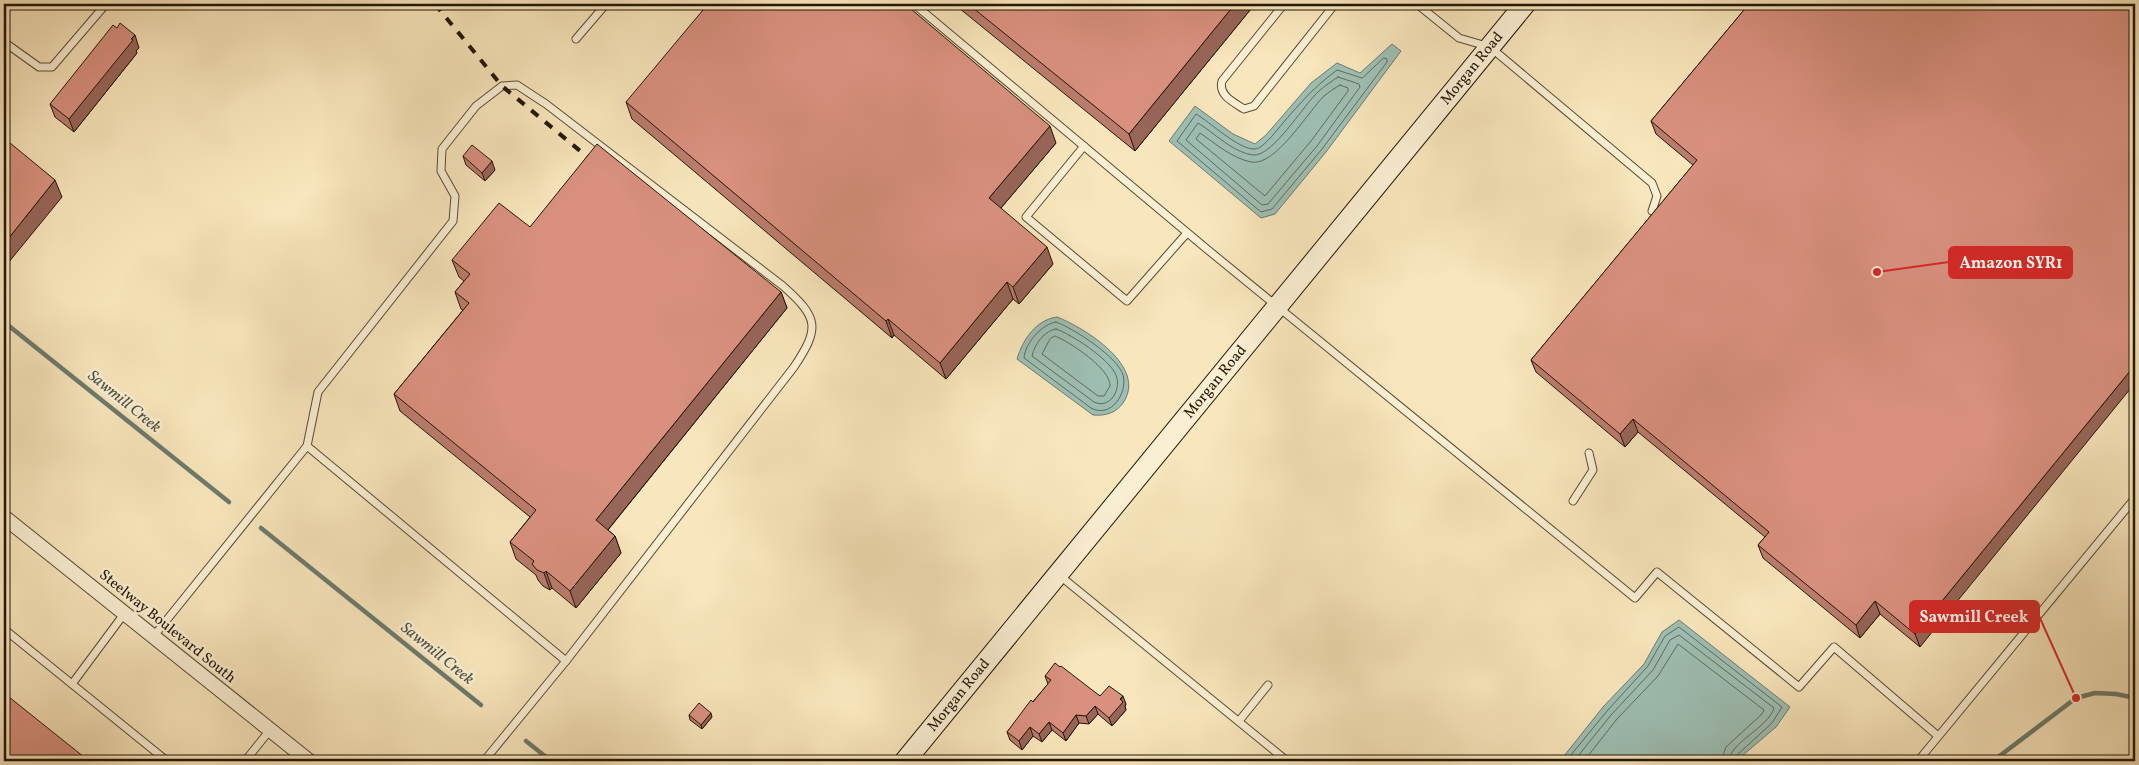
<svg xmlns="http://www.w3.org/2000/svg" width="2139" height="765" viewBox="0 0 2139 765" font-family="Vollkorn,serif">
	<rect width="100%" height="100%" fill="#f9e6bc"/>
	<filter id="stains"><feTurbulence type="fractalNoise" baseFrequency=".004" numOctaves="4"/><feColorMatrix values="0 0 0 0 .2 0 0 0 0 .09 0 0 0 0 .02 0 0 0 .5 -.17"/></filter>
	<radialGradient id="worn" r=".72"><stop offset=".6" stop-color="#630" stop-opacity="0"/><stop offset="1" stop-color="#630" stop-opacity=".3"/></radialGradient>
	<!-- water -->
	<g fill="#9ebfb4" stroke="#6c7b6e">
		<polygon points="1392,44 1401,51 1326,152 1275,214 1261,218 1169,141 1195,106 1233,134 1255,144 1266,135 1311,83 1337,63 1360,73"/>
		<path d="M1057,317c28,11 91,50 66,86 -7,10 -17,13 -30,12l-76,-56c6,-20 19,-39 40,-42z"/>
		<polygon points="1679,620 1790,707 1776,727 1736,761 1560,761 1603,707 1644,664 1662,632"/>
	</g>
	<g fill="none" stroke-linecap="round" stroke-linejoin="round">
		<!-- shore -->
		<g stroke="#606a5c" stroke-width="1">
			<path d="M1384,58l3,1v3l-65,87 -50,60 -11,3 -84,-71 19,-27c14,8 43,36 59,35 6,0 14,-10 18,-14 20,-24 39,-47 64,-65l25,8z"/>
			<path d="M1338,77l21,7 1,3 -43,59 -49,58 -6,1 -76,-65 12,-17c15,9 37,31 56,32 19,1 51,-52 65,-64 6,-5 13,-10 19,-14z"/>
			<path d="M1340,85l8,3v3l-37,50 -46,55 -69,-57 4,-6c16,11 32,25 51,29 24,5 57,-50 73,-66 5,-4 11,-8 16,-11z"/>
			<path d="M1056,322c17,6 62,35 67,53 5,18 -12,44 -32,33l-67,-50c1,-15 18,-34 32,-36z"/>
			<path d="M1056,329c17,6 51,29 59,44 8,14 -4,37 -21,29l-62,-46c2,-11 13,-26 24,-27z"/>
			<path d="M1055,336c15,6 56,33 55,50l-6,10h-6l-56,-42 8,-15z"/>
			<polyline points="1566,761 1607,711 1648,666 1665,636 1679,627 1782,707 1772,723 1737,755 1735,761"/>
			<path d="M1574,761l37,-46 42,-45 17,-30 9,-5 95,73c-6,20 -44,34 -45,53"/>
			<polyline points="1584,761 1617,719 1658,676 1678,644 1764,710 1762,714 1726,747 1721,761"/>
		</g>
		<!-- stream -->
		<g stroke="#6c7b6e" stroke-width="4.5">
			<polyline points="4,322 229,502"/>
			<polyline points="261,528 481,705"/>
			<polyline points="526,741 551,761"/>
			<polyline points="1993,761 2076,698 2095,693 2116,694 2135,698"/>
		</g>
		<!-- lane casing -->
		<g stroke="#574a33" stroke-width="9">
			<g id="lane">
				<polyline points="914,4 1208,250 1635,598 1657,572 1799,687 1834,647 1938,736"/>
				<path d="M1284,4l-62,77c-4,14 11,21 22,28l10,-3 81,-102"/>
				<polyline points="1417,4 1459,38 1490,47 1652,183 1657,196 1652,211"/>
				<polyline points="576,39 606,4"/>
				<polyline points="4,42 39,67 52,67 106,4"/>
				<polyline points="1084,146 1026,217 1127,301 1187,233"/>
				<path d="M307,446l11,-54 135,-171 2,-25 -14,-25 1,-22 34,-43 26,-20 15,-1 29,19 237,182c36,32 37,42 11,81l-228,294"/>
				<polyline points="1573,501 1593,470 1589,453"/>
				<polyline points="1059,575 1287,761"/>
				<polyline points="4,629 167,761"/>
				<polyline points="153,637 307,446 566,661 484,761"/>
				<polyline points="72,684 124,614"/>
				<polyline points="1239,721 1268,685"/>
				<polyline points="245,761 270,730"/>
				<polyline points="1918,761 2135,498"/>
			</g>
		</g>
		<!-- street casing -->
		<g stroke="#574a33" stroke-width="16">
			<polyline id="street" points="4,517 309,761"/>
		</g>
		<!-- secondary casing -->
		<g stroke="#211605" stroke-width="22">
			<g id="secondary">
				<path id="s1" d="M905,761l620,-757"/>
			</g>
		</g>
		<!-- lane -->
		<use href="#lane" stroke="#fbefd3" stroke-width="7"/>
		<!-- street -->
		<use href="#street" stroke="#fbefd3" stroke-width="14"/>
		<!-- secondary -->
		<use href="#secondary" stroke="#fbefd3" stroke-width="20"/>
		<!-- rail -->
		<polyline stroke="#211605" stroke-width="4" stroke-dasharray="9 9" stroke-linecap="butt" points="435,4 502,86 591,160"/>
	</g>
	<!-- wall -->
	<g fill="#bb7c6d" stroke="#211605">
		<polygon points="954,4 1255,4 1135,151"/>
		<polygon points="1749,4 1920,647 1880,614 1860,638 1763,558 1758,545 1765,537 1638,432 1625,447 1536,372 1531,360 1693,165 1656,134 1651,121"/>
		<polygon points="139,48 136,51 137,53 74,132 55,117 50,104"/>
		<polygon points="626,102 1056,143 1001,208 1053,264 1019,304 1013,299 946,379 894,335 892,338 632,119"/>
		<polygon points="463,156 495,170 485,181 466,165"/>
		<polygon points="530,227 781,292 787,308 608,530 615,536 621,553 576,608 552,588 550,590 543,586 538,580 536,575 516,559 510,542 530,517 400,411 394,394 463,310 461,309 455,292 464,281 459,277 452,260"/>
		<polygon points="1045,676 1100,696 1126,704 1125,706 1126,710 1112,726 1098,714 1089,724 1079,723 1066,741 1052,730 1042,742 1033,736 1022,750 1010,740 1007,732 1048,684"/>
		<polygon points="689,715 712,717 702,729 690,720"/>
	</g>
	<!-- shaded-wall -->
	<g fill="#986559" stroke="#211605">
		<polygon points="1235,4 1255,4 1135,151 1129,134"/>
		<polygon points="135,35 139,48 136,51 137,53 74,132 69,119"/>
		<polygon points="1050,126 1056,143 995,215 989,198"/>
		<polygon points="492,161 495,170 485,181 482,173"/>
		<polygon points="55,180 62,197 4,268 4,244"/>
		<polygon points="1047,247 1053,264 1019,304 1013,287"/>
		<polygon points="1007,282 1013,299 946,379 940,363"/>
		<polygon points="781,292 787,308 602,537 596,520"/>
		<polygon points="888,319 894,335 892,338 886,321"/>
		<polygon points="2135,365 2135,383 1920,647 1915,634"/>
		<polygon points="1633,419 1638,432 1625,447 1620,434"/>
		<polygon points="615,536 621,553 576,608 570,591"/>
		<polygon points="546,571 552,588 550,590 544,573"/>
		<polygon points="1875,601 1880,614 1860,638 1856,625"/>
		<polygon points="1123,696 1126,704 1125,706 1126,710 1112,726 1109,718"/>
		<polygon points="1095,706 1098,714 1089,724 1086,716"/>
		<polygon points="711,713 712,717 702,729 701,725"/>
		<polygon points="1076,715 1079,723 1066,741 1063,733"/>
		<polygon points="1049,722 1052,730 1042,742 1039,734"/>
		<polygon points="1030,727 1033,736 1022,750 1019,741"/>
	</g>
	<!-- building -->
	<g fill="#d9907f" stroke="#211605">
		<polygon points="708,4 905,4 1050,126 989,198 1047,247 1013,287 1007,282 940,363 888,319 886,321 626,102"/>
		<polygon points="968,4 1235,4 1129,134"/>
		<polygon points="1749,4 2135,4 2135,365 1915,634 1875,601 1856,625 1758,545 1769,532 1633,419 1620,434 1531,360 1697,160 1651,121"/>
		<polygon points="120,23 135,35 131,39 133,40 69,119 50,104 113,25 117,28"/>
		<polygon points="4,138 55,180 4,244"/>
		<polygon points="597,144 781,292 596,520 615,536 570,591 546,571 544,573 537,570 532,564 534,561 510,542 536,510 394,394 469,303 455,292 470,274 452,260 499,203 530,227"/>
		<polygon points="472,145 492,161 482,173 463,156"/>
		<polygon points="1055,663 1060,667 1061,666 1100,696 1109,686 1123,696 1120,699 1123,702 1109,718 1095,706 1086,716 1076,715 1063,733 1049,722 1039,734 1030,727 1019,741 1007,732 1031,700 1033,702 1051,680 1045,676"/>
		<polygon points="4,693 89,761 4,761"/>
		<polygon points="699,703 711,713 701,725 689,715"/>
		<polygon points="1020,755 1027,761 1015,761"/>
	</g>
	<g text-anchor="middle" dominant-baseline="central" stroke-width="5" stroke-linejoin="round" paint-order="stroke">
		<!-- street labels -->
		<g font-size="15" fill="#211605" stroke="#fbefd3">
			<text stroke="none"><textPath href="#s1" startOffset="895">Morgan Road</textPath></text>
			<text stroke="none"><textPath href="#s1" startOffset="490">Morgan Road</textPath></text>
			<text transform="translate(167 627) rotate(39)">Steelway Boulevard South</text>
			<text stroke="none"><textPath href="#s1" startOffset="85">Morgan Road</textPath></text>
		</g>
		<!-- water labels -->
		<g font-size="16" font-style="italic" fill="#4d5142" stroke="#fbefd3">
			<text transform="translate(124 402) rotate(39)">Sawmill Creek</text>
			<text transform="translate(437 654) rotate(39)">Sawmill Creek</text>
		</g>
	</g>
	<!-- callouts -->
	<path fill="none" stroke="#d62828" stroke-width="2" d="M1877 272L1949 262M2076 698L2039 616"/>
	<g fill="#d62828" stroke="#fbefd3" stroke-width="2">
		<circle cx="1877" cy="272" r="5"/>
		<circle cx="2076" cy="698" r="5"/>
	</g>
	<g fill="#d62828" stroke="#d62828" stroke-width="2">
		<rect x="1949" y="247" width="123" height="31" rx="5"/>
		<rect x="1910" y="601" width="129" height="31" rx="5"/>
	</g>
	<g font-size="16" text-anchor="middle" font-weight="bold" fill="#fff">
		<text x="2011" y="268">Amazon SYR1</text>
		<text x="1974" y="622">Sawmill Creek</text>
	</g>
	<!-- margin -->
	<rect width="2139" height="765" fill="none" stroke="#f9e6bc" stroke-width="20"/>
	<rect x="5" y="5" width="2129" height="755" fill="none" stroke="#211605" stroke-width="2.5"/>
	<rect x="10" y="10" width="2119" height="745" fill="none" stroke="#211605"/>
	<rect width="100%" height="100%" filter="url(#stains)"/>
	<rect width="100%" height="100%" fill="url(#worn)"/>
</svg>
